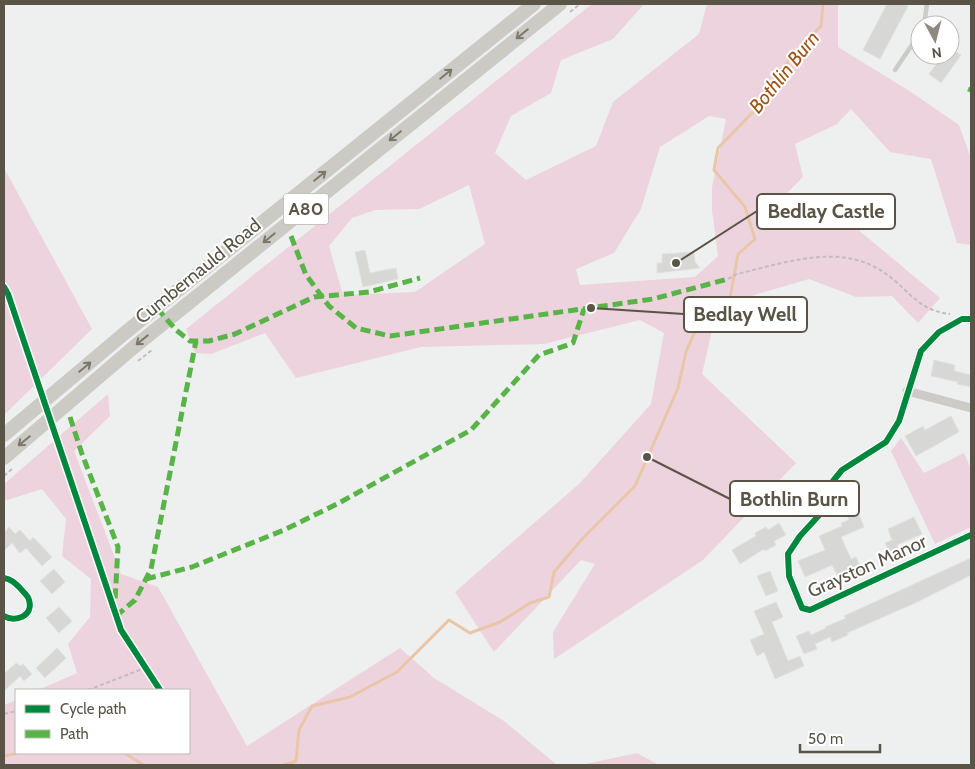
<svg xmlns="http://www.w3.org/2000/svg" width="975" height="769" viewBox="0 0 975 769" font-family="Cabin,sans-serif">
	<rect width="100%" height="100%" fill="#eeefef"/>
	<!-- green -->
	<g fill="#edd3dd" fill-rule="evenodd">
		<path d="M592,4h52l-31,35 -52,21 -10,33 -40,23 -16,37 31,27 70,-34 17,-44 86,-68 8,-30h131v43l73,45 48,33 12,33v87l-14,-2 -26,-84 -41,-7 -39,-43 -14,15 -42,20 8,33 -22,22 26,-2 49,31 84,70 -22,25 -26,-27 -36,1 -47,-18 -55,16 -38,18 -14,61 94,89 -93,97 -149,99 -1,-27 42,-68 -14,-4 -87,92 -39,-60 125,-109 71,-79 13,-71 -24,-13 -96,24 -123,3 -125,31 -31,-45 -54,21 -16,-1 -9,-24zM709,116l17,3 -14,68v23l6,46 -23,21 -115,8 -4,-16 38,-16 27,-44 19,-62zM469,185l16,59 -70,48 -72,3 -14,-49 23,-28 23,-8 44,-1z"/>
		<polygon points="4,168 92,329 4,415"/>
		<polygon points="108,394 110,416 74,451 121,574 158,587 247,746 400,648 434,678 504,721 557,765 4,765 4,705 16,700 16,753 189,753 189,690 38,690 77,673 68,644 90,617 91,579 62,556 66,519 42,489 4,501 4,484"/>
		<polygon points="901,438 924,473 964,453 971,469 971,527 935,544 891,451"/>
		<polygon points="637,753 659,765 581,765"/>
	</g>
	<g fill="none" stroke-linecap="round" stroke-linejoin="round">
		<!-- stream -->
		<g stroke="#eac6a8" stroke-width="3">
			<polyline points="124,753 144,765"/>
			<polyline points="4,756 19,753"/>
			<polyline points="284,765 296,761 299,730 312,706 350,697 397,672 449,620 470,633 500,622 530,603 549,597 554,572 583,538 635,486 678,388 686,352 703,313 730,298 738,254 755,239 745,207 714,170 718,148 755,110 792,56 821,26 823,4"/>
		</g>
	</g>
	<!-- building -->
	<g fill="#d7d8d6" stroke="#e1e1e0">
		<polygon points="887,4 903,4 908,6 880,59 863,50"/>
		<polygon points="950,48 961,55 941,83 929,74 943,55 950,55"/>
		<polygon points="365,250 370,273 396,268 398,279 363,287 355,252"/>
		<polygon points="694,252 695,262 700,268 657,273 657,263 662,263 662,254"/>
		<polygon points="934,360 955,365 954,371 971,375 971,387 957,384 958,382 931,376"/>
		<polygon points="951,416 959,432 916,456 905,436 923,426 925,430"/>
		<polygon points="808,487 814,497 803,503 807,510 796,517 785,500"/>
		<polygon points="854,503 864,527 841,537 851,559 856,557 864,574 852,579 849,572 838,577 832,565 805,577 798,561 825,550 819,536 842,526 841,523 849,520 843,507"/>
		<polygon points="914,517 922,534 897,545 903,557 893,562 885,543 892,540 888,529"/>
		<polygon points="779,523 786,535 774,541 776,545 765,551 764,549 740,564 732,550 756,536 755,533 766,527 768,530"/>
		<polygon points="9,527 15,534 20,530 30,541 33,537 52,557 42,566 26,548 20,553 12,543 4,551 4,533"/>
		<polygon points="971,558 971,575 915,603 847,633 848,635 832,642 830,637 815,644 817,649 804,654 796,636 809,631 811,635 826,628 825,627 846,618 844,616"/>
		<polygon points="54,569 65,582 52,594 40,581"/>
		<polygon points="770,571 778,591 766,596 757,576"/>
		<polygon points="776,602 783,617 772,622 788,661 800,656 804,666 775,679 764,652 757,656 750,640 764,634 754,611"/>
		<polygon points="59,607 72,621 59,633 46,618"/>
		<polygon points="57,648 66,658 45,678 36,668"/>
		<polygon points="16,663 20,666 23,664 32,674 24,681 20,676 4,691 4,674"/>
	</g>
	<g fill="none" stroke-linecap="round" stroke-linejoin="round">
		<!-- path -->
		<g stroke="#c6bbbc" stroke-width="2" stroke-dasharray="4 2.5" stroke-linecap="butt">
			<polyline points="570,12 580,4"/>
			<path d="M728,279l9,-5c51,-12 107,-33 152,2 22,17 31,35 61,38"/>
			<polyline points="138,361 152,350"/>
			<polyline points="4,476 13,468"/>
			<polyline points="88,690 145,668"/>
			<polyline points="4,714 16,711"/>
		</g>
		<!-- service -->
		<g stroke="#cdcbc8" stroke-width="4.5">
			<polyline points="924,25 927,4"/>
			<polyline points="895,70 920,33"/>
		</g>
		<!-- minor -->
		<g stroke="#cdcbc8" stroke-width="9">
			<polyline points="971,319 962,319 939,332 921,351 899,421 886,442 842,470 833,481 823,511 800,536 788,554 789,576 802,608 810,610 971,535"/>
			<polyline points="907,391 971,408"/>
			<path d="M4,578c7,1 11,5 16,10 3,4 8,7 9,12 5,16 -14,23 -25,16"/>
		</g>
		<!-- primary -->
		<g stroke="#cbcac4" stroke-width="14">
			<polyline points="4,435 126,332 534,4"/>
			<polyline points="4,458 134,347 560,4"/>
		</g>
		<!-- quiet -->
		<g stroke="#58b447" stroke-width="5" stroke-dasharray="10 5" stroke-linecap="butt">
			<polyline points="968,89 971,90"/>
			<polyline points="291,236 306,275 329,306 356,328 390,336 653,299 728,279"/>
			<polyline points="157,308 176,330 190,341 209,341 235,334 314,297 369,292 420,278"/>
			<polyline points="70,417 82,454 118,547 115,601"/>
			<polyline points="146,579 192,567 284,530 337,504 471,430 539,355 573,343 584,309"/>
			<polyline points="116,616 135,600 151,569 196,341"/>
		</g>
		<!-- cycleway casing -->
		<g stroke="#fff" stroke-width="9">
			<g id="cycleway">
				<polyline points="4,287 8,294 121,630 160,690"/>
				<polyline points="971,319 962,319 939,332 921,351 899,421 886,442 842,470 833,481 823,511 800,536 788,554 789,576 802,608 810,610 971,535"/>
				<path d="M4,578c7,1 11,5 16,10 3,4 8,7 9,12 5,16 -14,23 -25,16"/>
			</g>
		</g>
		<!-- cycleway -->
		<use href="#cycleway" stroke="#00873e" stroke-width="6"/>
	</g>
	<!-- one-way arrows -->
	<defs><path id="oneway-shaft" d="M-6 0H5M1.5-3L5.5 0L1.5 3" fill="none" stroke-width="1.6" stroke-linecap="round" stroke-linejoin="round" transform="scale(1.25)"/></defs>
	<g stroke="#7c776c">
		<use href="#oneway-shaft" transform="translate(522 34) rotate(141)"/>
		<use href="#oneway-shaft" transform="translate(446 74) rotate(-39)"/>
		<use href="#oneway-shaft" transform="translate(395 136) rotate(141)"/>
		<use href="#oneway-shaft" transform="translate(320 176) rotate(-39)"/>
		<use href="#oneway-shaft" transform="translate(269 238) rotate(141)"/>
		<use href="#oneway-shaft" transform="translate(142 340) rotate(141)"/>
		<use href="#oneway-shaft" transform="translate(85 367) rotate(-40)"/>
		<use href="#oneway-shaft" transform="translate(24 441) rotate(141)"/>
	</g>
	<g text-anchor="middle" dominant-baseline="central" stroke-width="4" stroke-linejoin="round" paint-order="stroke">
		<!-- shield labels -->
		<rect fill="#fff" stroke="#8c877e" stroke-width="1" x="283.5" y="193.5" width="45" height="31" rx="4"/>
		<g font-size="18" font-weight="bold" fill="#5a5446">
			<text x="306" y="209">A80</text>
		</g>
		<!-- street labels -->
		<g font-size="19" fill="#5a5446" stroke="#fff">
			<text transform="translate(198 271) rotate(-39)">Cumbernauld Road</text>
			<text transform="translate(867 566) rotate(-24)">Grayston Manor</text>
		</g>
		<!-- water labels -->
		<g font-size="20" font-style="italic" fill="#a25211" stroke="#fff">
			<text transform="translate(784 72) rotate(-51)">Bothlin Burn</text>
		</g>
	</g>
	<!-- callouts -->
	<path fill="none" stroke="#5a5446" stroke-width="2" d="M676 263L757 211M591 308L684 314M647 457L730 499"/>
	<g fill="#5a5446" stroke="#fff" stroke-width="2">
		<circle cx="676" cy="263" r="5"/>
		<circle cx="591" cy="308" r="5"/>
		<circle cx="647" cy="457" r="5"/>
	</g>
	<g fill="#fff" stroke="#5a5446" stroke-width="2">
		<rect x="757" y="194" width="138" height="35" rx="5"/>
		<rect x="684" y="297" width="123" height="35" rx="5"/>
		<rect x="730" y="481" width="129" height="35" rx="5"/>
	</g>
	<g font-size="20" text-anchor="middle" font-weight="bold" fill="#5a5446">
		<text x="826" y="218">Bedlay Castle</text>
		<text x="745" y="321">Bedlay Well</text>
		<text x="794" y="506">Bothlin Burn</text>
	</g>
	<!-- border -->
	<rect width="975" height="769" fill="none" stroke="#5a5446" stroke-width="10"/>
	<!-- legend -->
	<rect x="15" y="689" width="175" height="65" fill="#ffffff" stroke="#bdbbb5"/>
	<rect x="25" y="705" width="25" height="8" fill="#00873e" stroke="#bdbbb5"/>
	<text x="60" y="714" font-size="15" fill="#5a5446">Cycle path</text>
	<rect x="25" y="730" width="25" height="8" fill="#58b447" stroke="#bdbbb5"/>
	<text x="60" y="739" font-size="15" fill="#5a5446">Path</text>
	<!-- north arrow -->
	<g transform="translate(935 40) rotate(173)"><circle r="24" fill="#ffffff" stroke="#bdbbb5"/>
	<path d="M0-4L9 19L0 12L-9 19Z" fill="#8e8a81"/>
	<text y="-8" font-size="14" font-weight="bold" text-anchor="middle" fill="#5a5446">N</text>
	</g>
	<!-- scale -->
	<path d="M800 744v8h80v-8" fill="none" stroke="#5a5446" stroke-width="2.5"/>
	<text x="808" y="744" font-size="15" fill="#5a5446" stroke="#ffffff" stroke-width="4" paint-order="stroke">50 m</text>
</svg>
